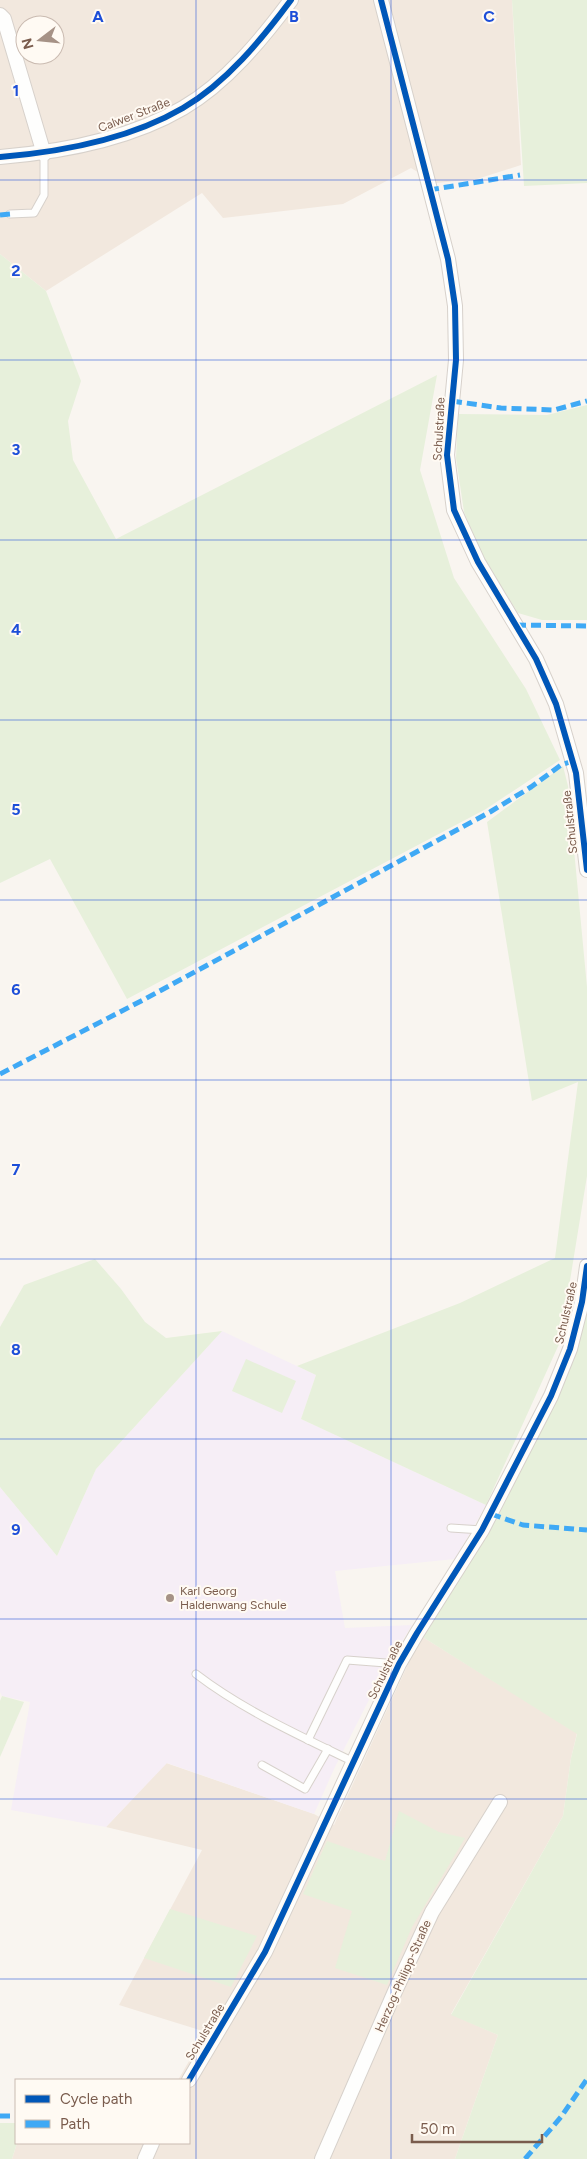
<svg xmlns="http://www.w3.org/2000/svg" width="587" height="2159" viewBox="0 0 587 2159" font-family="Figtree,sans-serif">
	<rect width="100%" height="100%" fill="#f9f5f0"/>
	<!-- residential -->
	<g fill="#f2e8de" fill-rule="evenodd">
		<path d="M0,0h512l9,165 -44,14 -41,4 -25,-15 -68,36 -120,14 -21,-25 -156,98 -46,-37zM25,25h30v30h-30z"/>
		<polygon points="421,1636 577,1733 571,1758 563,1816 451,2014 498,2035 455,2159 12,2159 17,2143 189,2143 189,2080 178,2080 206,2032 119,2005 202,1850 106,1827 166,1763 314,1814 334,1825"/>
	</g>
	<!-- education -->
	<polygon fill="#f6eef6" points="222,1331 316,1375 301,1419 486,1505 455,1559 335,1571 345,1628 412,1625 380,1678 334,1769 314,1814 167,1763 106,1827 11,1810 30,1702 2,1696 0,1692 0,1487 57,1556 96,1469"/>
	<!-- green -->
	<g fill="#e7f0db">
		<polygon points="512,0 587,0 587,183 524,186"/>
		<polygon points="0,254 46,291 81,381 68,421 73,460 116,539 437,375 420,470 454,578 526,689 560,760 486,809 127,999 50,859 0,883"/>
		<polygon points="587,405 587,620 542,620 518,613 484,559 464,512 456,458 458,414 547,415"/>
		<polygon points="563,766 568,786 587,987 587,1176 560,1342 486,1505 301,1419 316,1375 297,1366 460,1303 555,1258 578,1082 532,1101 487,822"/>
		<polygon points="95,1259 121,1289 145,1322 166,1338 222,1331 96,1469 57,1556 0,1487 0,1327 24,1285"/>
		<polygon points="587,1294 587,2159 455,2159 498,2035 451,2015 563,1816 571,1758 577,1734 421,1636 488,1530 547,1418 579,1342"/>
		<polygon points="246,1359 296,1381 282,1413 232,1391"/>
		<polygon points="2,1696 24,1702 0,1757 0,1701"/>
		<polygon points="399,1811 439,1832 465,1838 412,1927 387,1985 335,1968 352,1911 303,1894 327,1841 385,1861"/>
		<polygon points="170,1909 257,1936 231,1987 144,1958"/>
		<polygon points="0,2123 16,2123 17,2143 12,2159 0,2159"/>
	</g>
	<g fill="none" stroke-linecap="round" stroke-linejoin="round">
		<!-- lane casing -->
		<g stroke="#d7d1cb" stroke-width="9">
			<g id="lane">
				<polyline points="10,214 34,213 44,195 44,154"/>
				<polyline points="451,1528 482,1530"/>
				<path d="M196,1674c47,36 104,62 158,88"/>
				<polyline points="308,1740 347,1660 399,1664"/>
				<polyline points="262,1765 305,1789 328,1749"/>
			</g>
		</g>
		<!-- street casing -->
		<g stroke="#d7d1cb" stroke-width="16">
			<g id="street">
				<polyline points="381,0 448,259 455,306 456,360 447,455 454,510 478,562 536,659 556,704 576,773 587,870"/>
				<polyline points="0,15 4,19 44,154"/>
				<path d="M0,157c61,-5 130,-18 183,-49 43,-25 79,-69 108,-108"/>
				<polyline points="189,2080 265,1952 399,1664 417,1633 482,1530 551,1396 570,1349 582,1302 587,1266"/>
				<polyline points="145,2159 152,2143"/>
				<polyline points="322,2159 396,1989 432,1912 500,1802"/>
			</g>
		</g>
		<!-- lane -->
		<use href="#lane" stroke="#fefefd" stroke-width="7"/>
		<!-- street -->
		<use href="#street" stroke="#fefefd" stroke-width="14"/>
		<!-- quiet -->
		<g stroke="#3fa9f5" stroke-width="5" stroke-dasharray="10 5" stroke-linecap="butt">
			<polyline points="429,190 520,175"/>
			<polyline points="0,215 10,214"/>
			<polyline points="452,401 501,408 554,410 587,401"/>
			<polyline points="516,625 587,626"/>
			<polyline points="0,1074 143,1000 490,812 531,787 561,765 573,761"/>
			<polyline points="491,1514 523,1525 587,1530"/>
			<polyline points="0,2116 16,2116"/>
			<polyline points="525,2159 561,2117 587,2079"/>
		</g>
		<!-- cycleway casing -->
		<g stroke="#fffaf3" stroke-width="9">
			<g id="cycleway">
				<polyline points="381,0 448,259 455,306 456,360 447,455 454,510 478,562 536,659 556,704 576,773 587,870"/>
				<path d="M0,157c61,-5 130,-18 183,-49 43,-25 79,-69 108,-108"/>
				<polyline points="189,2080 265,1952 399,1664 417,1633 482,1530 551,1396 570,1349 582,1302 587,1266"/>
			</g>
		</g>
		<!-- cycleway -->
		<use href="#cycleway" stroke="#0057b8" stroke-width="6"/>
	</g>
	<!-- grid -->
	<path fill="none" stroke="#1d4ed8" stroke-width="1" stroke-opacity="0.55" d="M196,0v2159M391,0v2159M0,180h587M0,360h587M0,540h587M0,720h587M0,900h587M0,1080h587M0,1259h587M0,1439h587M0,1619h587M0,1799h587M0,1979h587"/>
	<!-- markers -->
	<circle fill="#a69286" stroke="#fffaf3" stroke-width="2" cx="170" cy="1598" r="5"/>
	<g text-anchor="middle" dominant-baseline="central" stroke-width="4" stroke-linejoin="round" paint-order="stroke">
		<!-- street labels -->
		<g font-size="12" fill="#7a5c4d" stroke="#fffaf3">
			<text transform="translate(134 115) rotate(-21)">Calwer Straße</text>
			<text transform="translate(439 429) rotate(-87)">Schulstraße</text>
			<text transform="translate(570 822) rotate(-96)">Schulstraße</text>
			<text transform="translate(566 1313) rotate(-77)">Schulstraße</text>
			<text transform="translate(385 1670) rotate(-64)">Schulstraße</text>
			<text transform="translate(403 1976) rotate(-66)">Herzog-Philipp-Straße</text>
			<text transform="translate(205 2032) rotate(-59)">Schulstraße</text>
		</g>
		<!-- poi labels -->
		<g font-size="12" fill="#7a5c4d" stroke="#fffaf3" text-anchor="start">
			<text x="180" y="1591">Karl Georg<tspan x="180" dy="14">Haldenwang Schule</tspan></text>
		</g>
	</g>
	<g font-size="16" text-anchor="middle" font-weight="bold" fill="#1d4ed8" stroke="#fffaf3" stroke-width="4" stroke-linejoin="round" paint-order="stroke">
		<text x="98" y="22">A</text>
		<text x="294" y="22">B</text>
		<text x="489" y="22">C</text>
		<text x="16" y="96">1</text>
		<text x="16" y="276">2</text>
		<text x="16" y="455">3</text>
		<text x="16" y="635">4</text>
		<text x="16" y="815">5</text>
		<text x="16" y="995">6</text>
		<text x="16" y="1175">7</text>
		<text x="16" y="1355">8</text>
		<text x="16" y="1535">9</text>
	</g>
	<!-- legend -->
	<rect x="15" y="2079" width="175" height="65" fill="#fffaf3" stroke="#cabbb1"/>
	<rect x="25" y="2095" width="25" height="8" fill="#0057b8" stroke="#cabbb1"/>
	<text x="60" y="2104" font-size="15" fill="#7a5c4d">Cycle path</text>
	<rect x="25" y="2120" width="25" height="8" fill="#3fa9f5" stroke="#cabbb1"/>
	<text x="60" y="2129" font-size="15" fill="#7a5c4d">Path</text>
	<!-- north arrow -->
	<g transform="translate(40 40) rotate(254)"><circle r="24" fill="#fffaf3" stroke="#cabbb1"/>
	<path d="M0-4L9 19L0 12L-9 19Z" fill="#a69286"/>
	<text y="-8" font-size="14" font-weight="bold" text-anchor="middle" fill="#7a5c4d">N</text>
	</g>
	<!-- scale -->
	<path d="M412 2134v8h130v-8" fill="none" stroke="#7a5c4d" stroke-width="2.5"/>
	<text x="420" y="2134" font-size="15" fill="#7a5c4d" stroke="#fffaf3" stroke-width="4" paint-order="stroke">50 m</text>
</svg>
